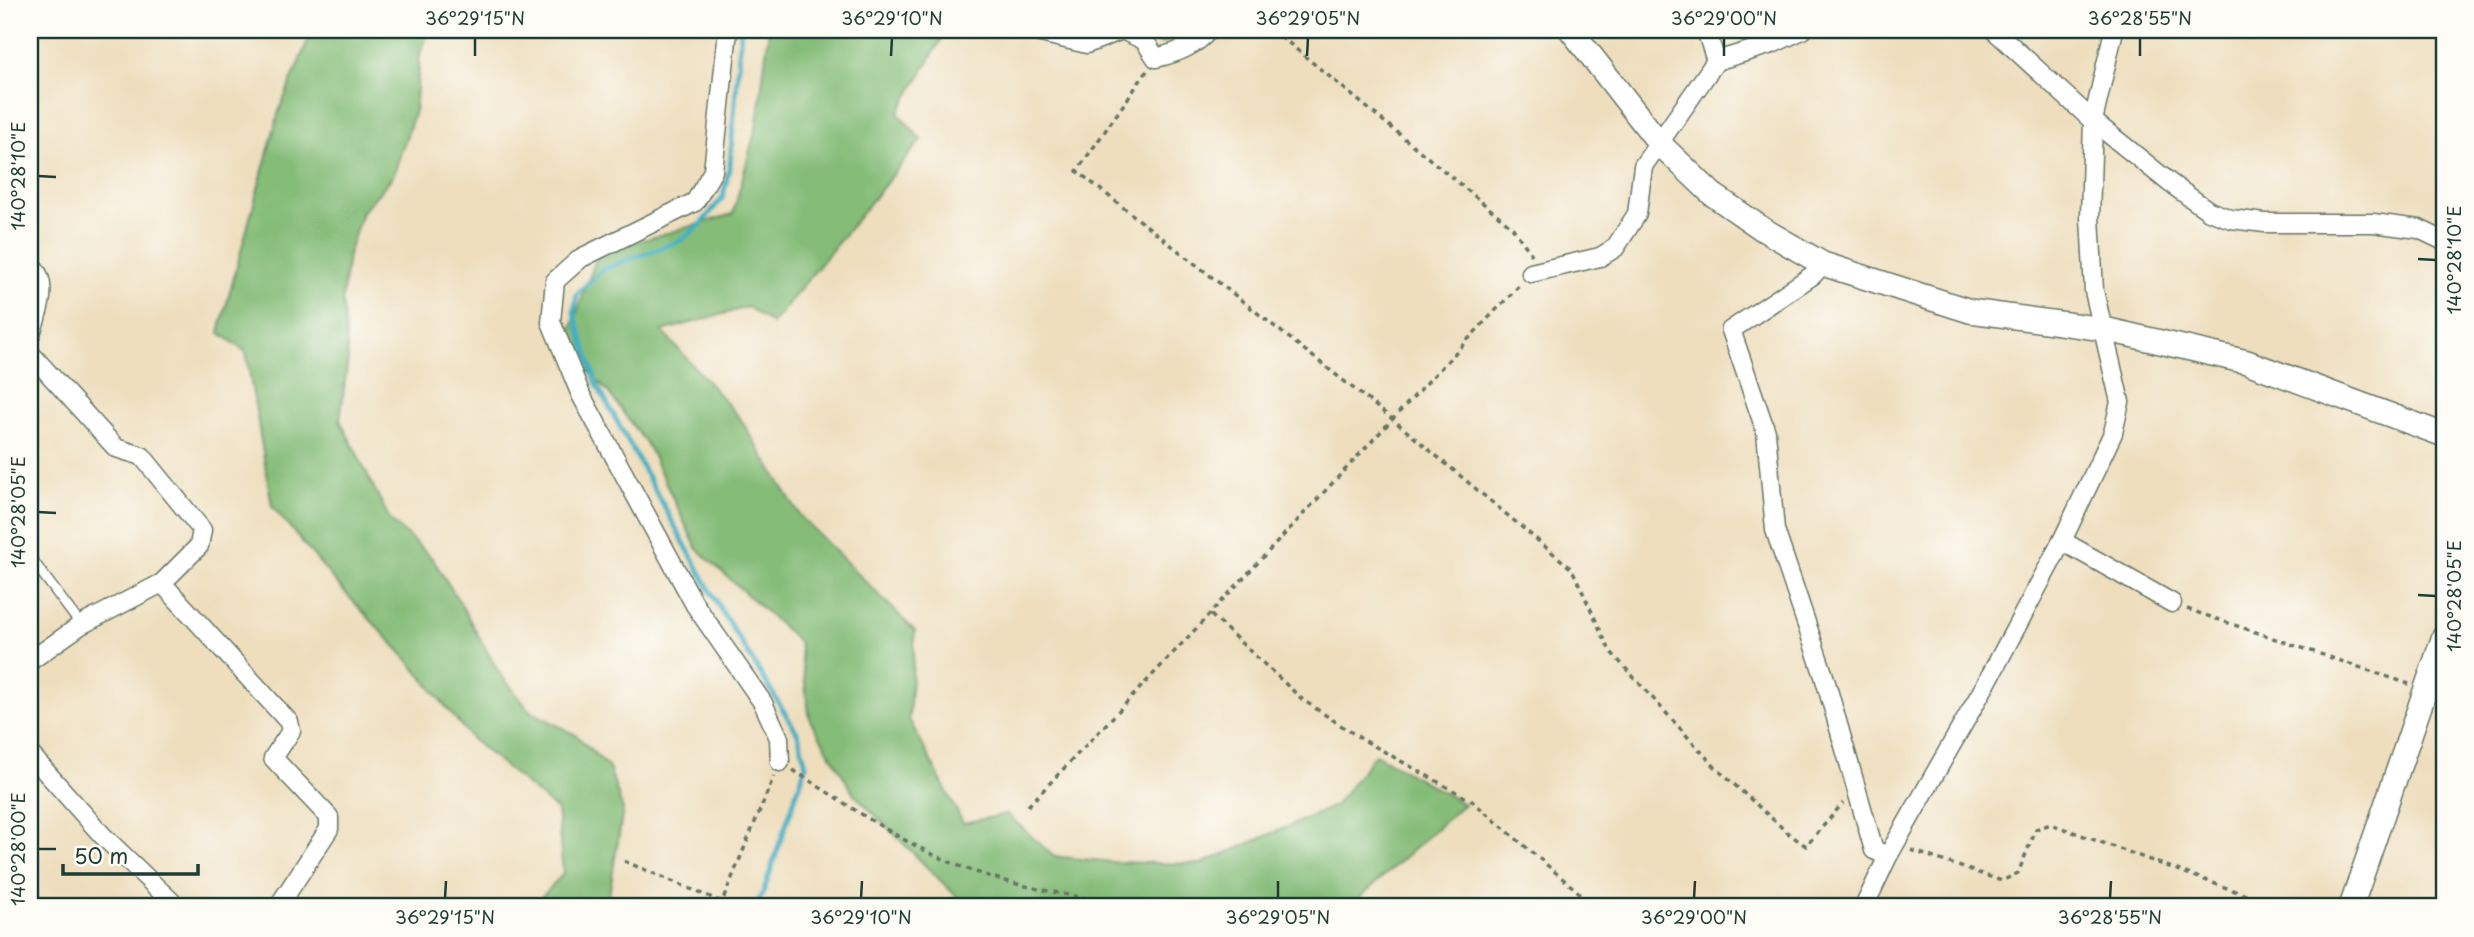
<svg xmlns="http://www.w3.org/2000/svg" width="2474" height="937" viewBox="0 0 2474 937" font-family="'Playpen Sans',sans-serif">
	<rect width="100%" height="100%" fill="#fdfcf7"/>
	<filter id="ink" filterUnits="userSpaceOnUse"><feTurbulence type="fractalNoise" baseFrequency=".0143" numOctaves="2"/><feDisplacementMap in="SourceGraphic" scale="14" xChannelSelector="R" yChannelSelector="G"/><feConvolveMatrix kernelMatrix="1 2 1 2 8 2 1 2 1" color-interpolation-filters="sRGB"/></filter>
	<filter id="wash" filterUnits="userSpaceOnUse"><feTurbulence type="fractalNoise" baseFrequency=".00686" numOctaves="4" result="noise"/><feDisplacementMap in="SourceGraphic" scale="28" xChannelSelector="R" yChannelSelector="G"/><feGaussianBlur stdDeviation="1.57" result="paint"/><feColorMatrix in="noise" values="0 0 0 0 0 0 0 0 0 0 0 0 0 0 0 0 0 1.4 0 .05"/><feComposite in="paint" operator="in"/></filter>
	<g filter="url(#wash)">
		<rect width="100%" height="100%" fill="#eedebe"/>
		<!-- forest -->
		<g fill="#84bc78" stroke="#527c56" stroke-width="2">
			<polygon points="312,30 429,30 420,54 415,111 393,176 362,212 348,255 342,300 348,358 340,420 390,520 432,558 459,601 498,671 530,711 576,735 609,768 623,810 607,907 532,907 563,874 557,810 472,739 409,661 339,586 272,506 246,352 219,332 279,111"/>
			<polygon points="769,30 947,30 898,113 921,140 772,324 748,307 662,331 740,418 801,517 915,631 909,719 963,823 1007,814 1053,856 1112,862 1201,864 1335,806 1375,754 1464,804 1349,907 973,907 957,897 854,794 810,720 799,642 697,549 649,448 609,393 580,362 569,335 598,253 733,214 757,124"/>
			<polygon points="1133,30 1191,30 1161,44"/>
		</g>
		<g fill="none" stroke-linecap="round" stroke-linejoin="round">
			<!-- stream -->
			<polyline stroke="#44aec3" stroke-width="5" points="741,30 730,164 723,197 701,224 680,241 603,269 577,294 574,313 597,385 721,610 798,734 806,765 763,893 755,907"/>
		</g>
	</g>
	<g filter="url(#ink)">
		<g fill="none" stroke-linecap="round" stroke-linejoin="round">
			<!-- lane casing -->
			<g stroke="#677564" stroke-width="12">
				<polyline id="lane" points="30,557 81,625"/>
			</g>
			<!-- street casing -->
			<g stroke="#677564" stroke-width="21">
				<g id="street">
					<polyline points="728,30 713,171 695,202 581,258 555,281 551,322 581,395 695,605 763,703 779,738 780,762"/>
					<path d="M1028,30l59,14 35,-14 22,10 12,18c21,-5 39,-12 53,-28"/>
					<polyline points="1706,30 1716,61"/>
					<polyline points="1994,30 2093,121 2170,183 2209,211 2231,219 2265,223 2373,223 2419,229 2444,241"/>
					<path d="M30,264c21,18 8,50 0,72"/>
					<polyline points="1823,264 1813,275 1731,330 1766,432 1775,530 1824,676 1874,850 1888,856"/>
					<polyline points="1531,273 1600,257 1615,248 1637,214 1643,166 1716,61 1772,44 1802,30"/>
					<polyline points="30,353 116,448 142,456 202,530 199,546 162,583 81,625 30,661"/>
					<polyline points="2062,541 2172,603"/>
					<polyline points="162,583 289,722 291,731 273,758 329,817 329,829 278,907"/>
					<polyline points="30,754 103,836 177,907"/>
					<polyline points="1864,907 1888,856 1986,684 2062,541 2113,433 2120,402 2094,291 2090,217 2093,121 2114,30"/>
				</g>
			</g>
			<!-- secondary casing -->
			<g stroke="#677564" stroke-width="26">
				<g id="secondary">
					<polyline points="1571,30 1660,144 1712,194 1764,230 1823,264 1970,311 2104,329 2247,362 2444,435"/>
					<polyline points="2351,907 2444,636"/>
				</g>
			</g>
			<!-- path -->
			<g stroke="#677564" stroke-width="3.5" stroke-dasharray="5 5" stroke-linecap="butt">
				<polyline points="1273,30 1512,227 1532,255"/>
				<polyline points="1147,71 1077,171 1391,418 1572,569 1610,651 1716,768 1788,833 1806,846 1843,803"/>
				<polyline points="2187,609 2409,684"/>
				<polyline points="1211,615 1303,700 1360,738 1472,801 1596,907"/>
				<path d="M793,770c57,36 113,77 177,100 54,19 111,27 167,37"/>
				<path d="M1028,806c165,-172 326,-348 491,-520"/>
				<polyline points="1911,850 2002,881 2018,873 2036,829 2051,824 2279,907"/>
				<polyline points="624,861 722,902"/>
				<polyline points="720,907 774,776"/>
			</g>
			<!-- lane -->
			<use href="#lane" stroke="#fff" stroke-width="9"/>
			<!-- street -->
			<use href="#street" stroke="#fff" stroke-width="18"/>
			<!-- secondary -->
			<use href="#secondary" stroke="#fff" stroke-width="23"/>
		</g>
	</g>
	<!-- ticks -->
	<path fill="none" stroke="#1f3d34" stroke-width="2.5" d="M475,56v-18M891,56l1,-18M1307,56l1,-18M1724,56v-18M2140,56v-18M38,176l18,1M2418,259l18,1M38,512l18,1M2418,595l18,1M38,849h18M445,898l1,-17M861,898l1,-17M1278,898v-17M1694,898l1,-17M2110,898l1,-17"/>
	<!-- margin -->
	<rect width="2474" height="937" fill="none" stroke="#fdfcf7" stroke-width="77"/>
	<!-- scale -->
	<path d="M63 864v10h135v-10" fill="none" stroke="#1f3d34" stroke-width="3.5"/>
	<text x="74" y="864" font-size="21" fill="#1f3d34" stroke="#fdfcf7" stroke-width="5" paint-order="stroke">50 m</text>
	<rect x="38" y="38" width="2398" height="860" fill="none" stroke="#1f3d34" stroke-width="2.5"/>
	<g font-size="18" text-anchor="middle" fill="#1f3d34">
		<text x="475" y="25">36°29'15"N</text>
		<text x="892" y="25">36°29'10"N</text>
		<text x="1308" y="25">36°29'05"N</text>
		<text x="1724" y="25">36°29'00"N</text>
		<text x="2140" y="25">36°28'55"N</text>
		<text transform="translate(19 176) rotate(-90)" y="6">140°28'10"E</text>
		<text transform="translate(2455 260) rotate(-90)" y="6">140°28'10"E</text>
		<text transform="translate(19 512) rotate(-90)" y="6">140°28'05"E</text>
		<text transform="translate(2455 596) rotate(-90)" y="6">140°28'05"E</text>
		<text transform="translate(19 849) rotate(-90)" y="6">140°28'00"E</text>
		<text x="445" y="924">36°29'15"N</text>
		<text x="861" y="924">36°29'10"N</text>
		<text x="1278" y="924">36°29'05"N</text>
		<text x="1694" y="924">36°29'00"N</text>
		<text x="2110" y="924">36°28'55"N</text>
	</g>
</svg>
